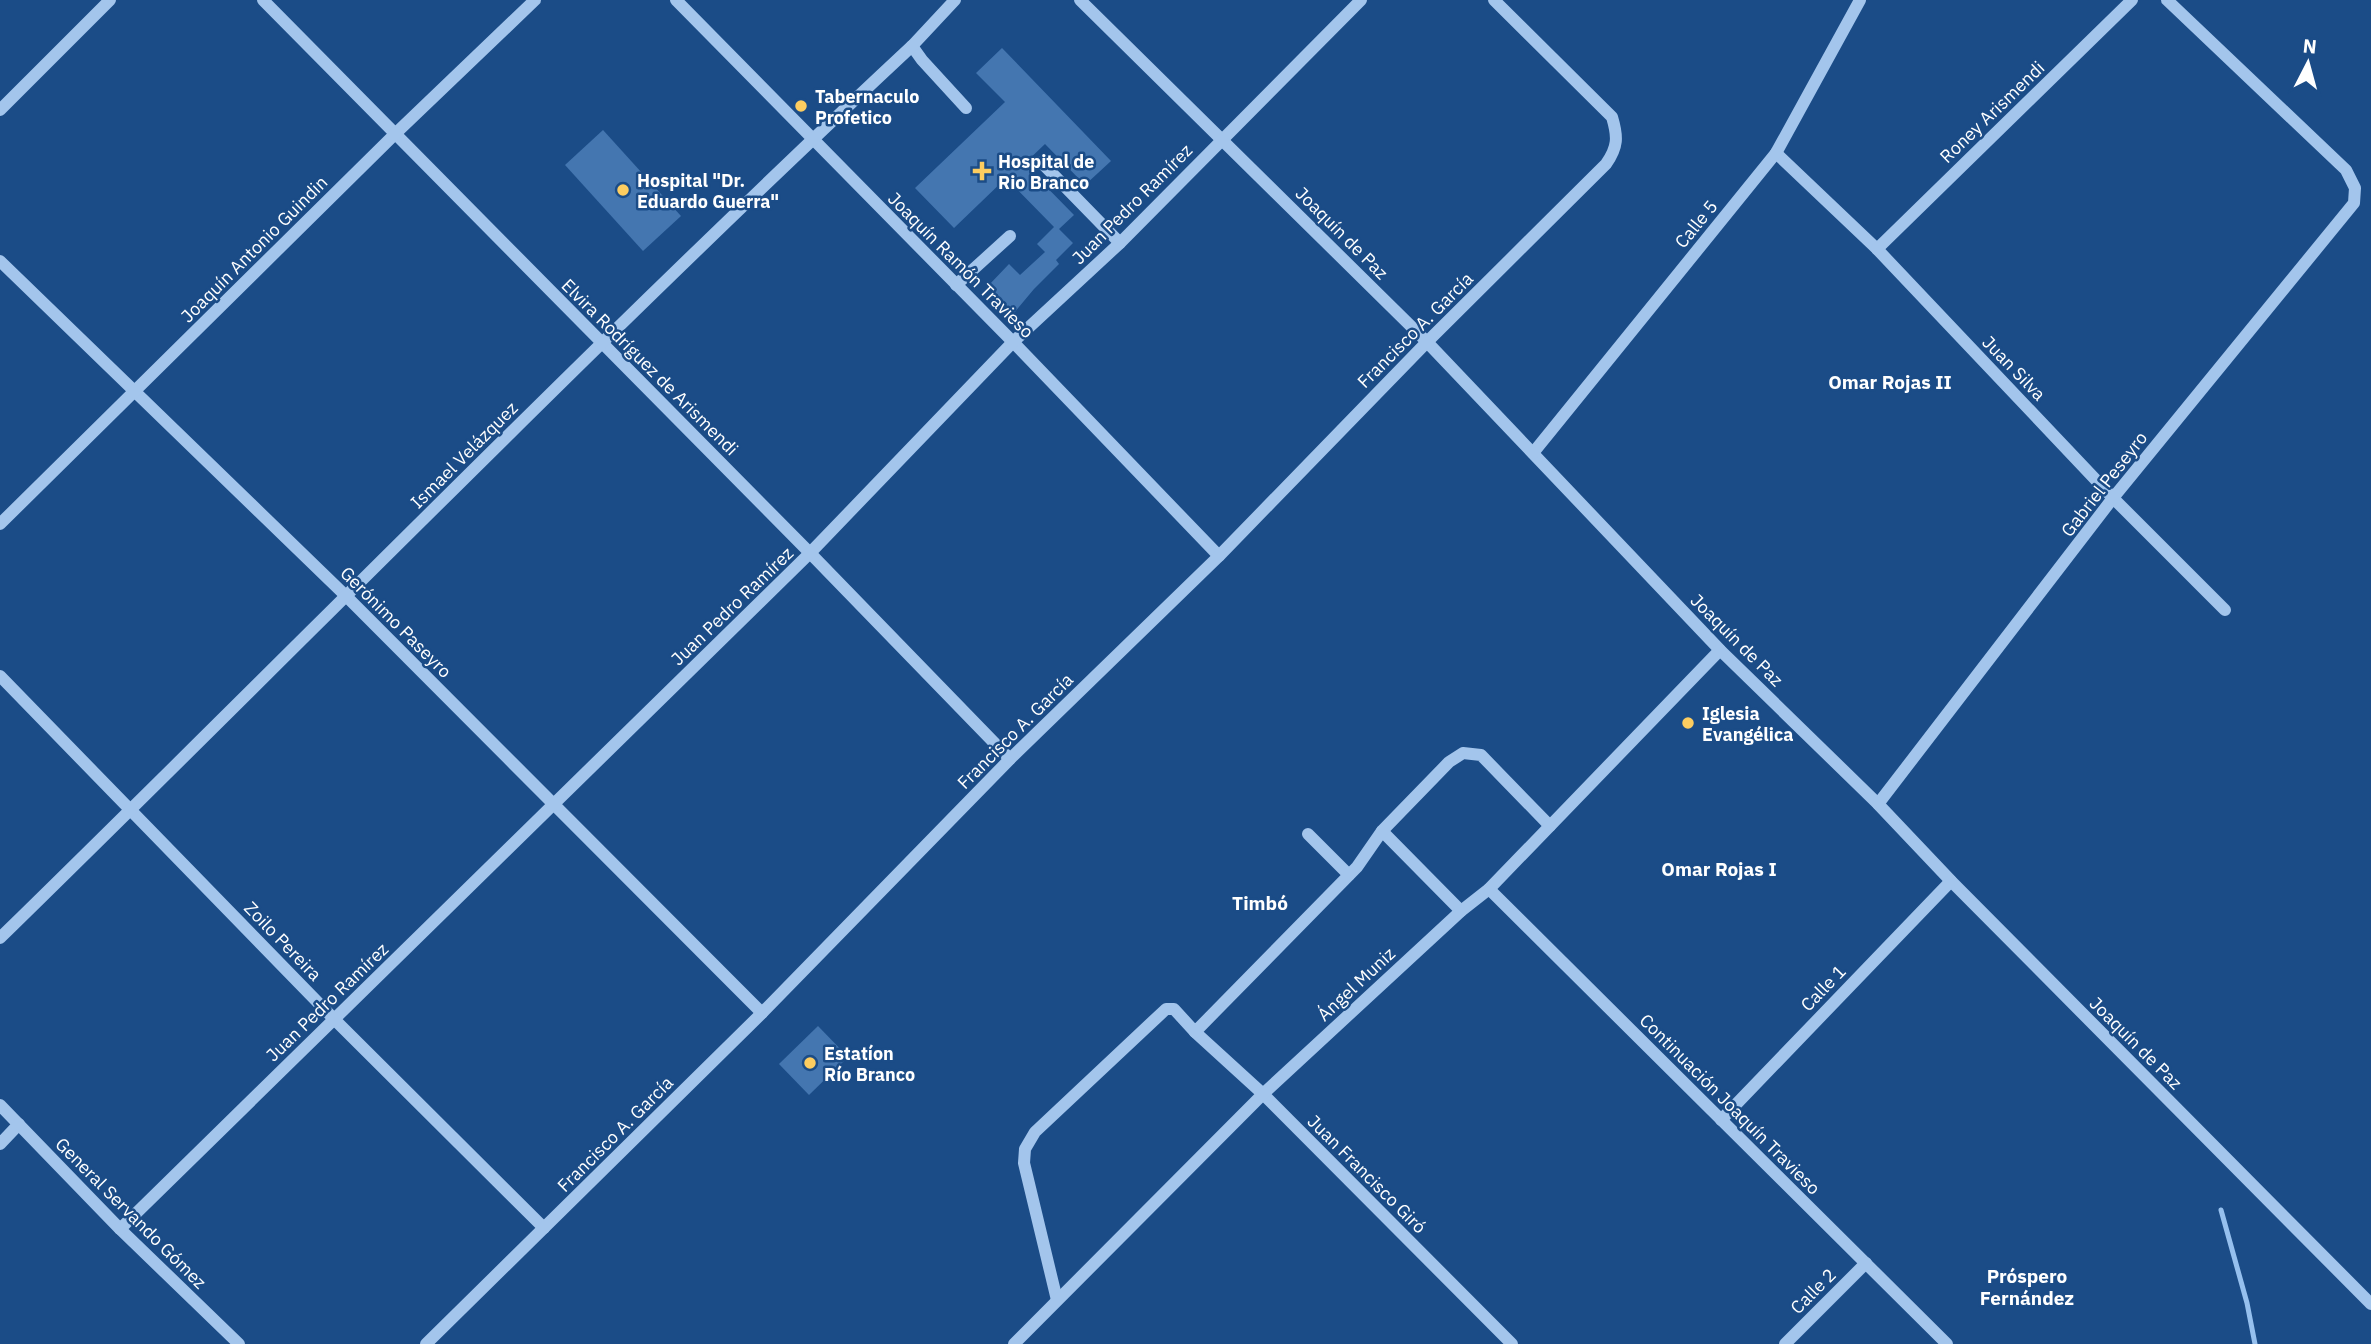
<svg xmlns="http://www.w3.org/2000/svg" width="2371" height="1344" viewBox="0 0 2371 1344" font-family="'IBM Plex Sans',sans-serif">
	<rect width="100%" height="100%" fill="#1b4c87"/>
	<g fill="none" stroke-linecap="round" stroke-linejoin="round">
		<!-- stream -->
		<polyline stroke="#96c0ee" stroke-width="5" points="2221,1210 2247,1303 2255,1344"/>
	</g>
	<!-- building -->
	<g fill="#4476b0">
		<polygon points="1002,48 1111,161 1085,185 1045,144 1024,164 1074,215 1059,229 1073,243 1056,260 1059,264 1034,289 1014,313 988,286 1009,264 1020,275 1045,252 1037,244 1054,227 1006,178 954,228 915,188 1005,102 976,73"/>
		<polygon points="603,130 681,216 643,251 565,165"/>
		<polygon points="818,1026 848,1057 809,1095 779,1064"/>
	</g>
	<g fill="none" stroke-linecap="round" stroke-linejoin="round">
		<!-- minor -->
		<g stroke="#a3c5ec" stroke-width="12">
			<polyline points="263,0 810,553 1010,759"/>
			<polyline points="676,0 1013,342 1219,556"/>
			<polyline points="1080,0 1427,342 1720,650 1878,804 1951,881 2371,1304"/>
			<polyline points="912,46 922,60 966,108"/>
			<polyline points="0,110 110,0"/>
			<polyline points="1776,153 1877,249 2113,498 2225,610"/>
			<polyline points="1041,162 1120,243"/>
			<polyline points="1877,249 2132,0"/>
			<polyline points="0,261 347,597 762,1013"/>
			<polyline points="956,285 1010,236"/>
			<polyline points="1533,453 1776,153 1860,0"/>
			<polyline points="0,524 395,134 535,0"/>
			<polyline points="0,676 334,1019 544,1228"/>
			<polyline points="1878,804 2113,498 2354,203 2355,188 2346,170 2167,0"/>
			<polyline points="1382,831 1461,911"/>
			<polyline points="1308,834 1349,875"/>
			<polyline points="1489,889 1947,1344"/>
			<path d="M0,938c304,-297 601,-602 912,-892l43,-46"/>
			<polyline points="1195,1032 1263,1094 1512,1344"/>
			<polyline points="0,1105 120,1229 239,1344"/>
			<polyline points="1721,1120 1951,881"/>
			<polyline points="0,1144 19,1124"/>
			<polyline points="120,1229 810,553 1013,342 1120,243 1361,0"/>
			<polyline points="1057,1300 1024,1163 1025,1149 1035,1132 1166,1009 1174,1009 1195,1032 1357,867 1382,831 1449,762 1463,753 1481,755 1550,826"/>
			<path d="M426,1344l336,-331 248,-254 209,-203 208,-214 179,-178c12,-17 12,-27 6,-47l-118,-117"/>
			<polyline points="1014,1344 1263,1094 1461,911 1489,889 1720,650"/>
			<polyline points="1785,1344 1866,1263"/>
		</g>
	</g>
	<!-- markers -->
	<g fill="#fdcd60" stroke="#1b4c87" stroke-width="2.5">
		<circle cx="801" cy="106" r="7"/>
		<path d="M978.5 160.5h7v7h7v7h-7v7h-7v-7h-7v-7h7z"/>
		<circle cx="623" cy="190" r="7"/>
		<circle cx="1688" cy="723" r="7"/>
		<circle cx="810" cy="1063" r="7"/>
	</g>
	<g text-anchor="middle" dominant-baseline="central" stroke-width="5" stroke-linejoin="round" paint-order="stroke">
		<!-- poi labels -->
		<g font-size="18" font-weight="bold" fill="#fff" stroke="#1b4c87" text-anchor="start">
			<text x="815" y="96">Tabernaculo<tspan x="815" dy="21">Profetico</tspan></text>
			<text x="998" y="161">Hospital de<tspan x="998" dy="21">Rio Branco</tspan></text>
			<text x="637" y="180">Hospital "Dr.<tspan x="637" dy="21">Eduardo Guerra"</tspan></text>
			<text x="1702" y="713">Iglesia<tspan x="1702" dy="21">Evangélica</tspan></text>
			<text x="824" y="1053">Estatíon<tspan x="824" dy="21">Río Branco</tspan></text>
		</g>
		<!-- street labels -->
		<g font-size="18" fill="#fff" stroke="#1b4c87">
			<text transform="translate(1992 112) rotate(-44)">Roney Arismendi</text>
			<text transform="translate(1132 204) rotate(-45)">Juan Pedro Ramírez</text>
			<text transform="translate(1696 224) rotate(-51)">Calle 5</text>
			<text transform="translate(1342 233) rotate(45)">Joaquín de Paz</text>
			<text transform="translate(254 249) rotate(-45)">Joaquín Antonio Guindin</text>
			<text transform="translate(961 265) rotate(45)">Joaquín Ramón Travieso</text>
			<text transform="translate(1415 330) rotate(-45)">Francisco A. García</text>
			<text transform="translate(650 367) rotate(45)">Elvira Rodríguez de Arismendi</text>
			<text transform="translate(2014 368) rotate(46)">Juan Silva</text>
			<text transform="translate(464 455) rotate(-45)">Ismael Velázquez</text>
			<text transform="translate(2104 484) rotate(-52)">Gabriel Peseyro</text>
			<text transform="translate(732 606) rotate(-44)">Juan Pedro Ramírez</text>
			<text transform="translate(396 622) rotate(45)">Gerónimo Paseyro</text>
			<text transform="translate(1737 640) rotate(45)">Joaquín de Paz</text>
			<text transform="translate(1015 731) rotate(-45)">Francisco A. García</text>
			<text transform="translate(283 941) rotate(46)">Zoilo Pereira</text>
			<text transform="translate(1356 984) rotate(-43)">Ángel Muniz</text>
			<text transform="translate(1823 988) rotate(-46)">Calle 1</text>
			<text transform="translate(327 1002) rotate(-44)">Juan Pedro Ramírez</text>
			<text transform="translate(2136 1043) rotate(45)">Joaquín de Paz</text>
			<text transform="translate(1730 1104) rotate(45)">Continuación Joaquín Travieso</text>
			<text transform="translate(615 1134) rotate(-45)">Francisco A. García</text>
			<text transform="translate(1367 1174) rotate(45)">Juan Francisco Giró</text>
			<text transform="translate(131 1213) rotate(45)">General Servando Gómez</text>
			<text transform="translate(1813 1291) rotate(-45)">Calle 2</text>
		</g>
		<!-- neighbourhood labels -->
		<g font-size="19" font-weight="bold" fill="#fff" stroke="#1b4c87">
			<text x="1890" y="382">Omar Rojas II</text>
			<text x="1719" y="869">Omar Rojas I</text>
			<text x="1260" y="903">Timbó</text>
			<text x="2027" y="1276">Próspero<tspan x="2027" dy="22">Fernández</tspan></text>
		</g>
	</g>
	<!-- north arrow -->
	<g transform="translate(2308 63) rotate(6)" stroke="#1b4c87" stroke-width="5" paint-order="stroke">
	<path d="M0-5L12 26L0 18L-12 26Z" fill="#ffffff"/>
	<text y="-10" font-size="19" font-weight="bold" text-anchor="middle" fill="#ffffff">N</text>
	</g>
</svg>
